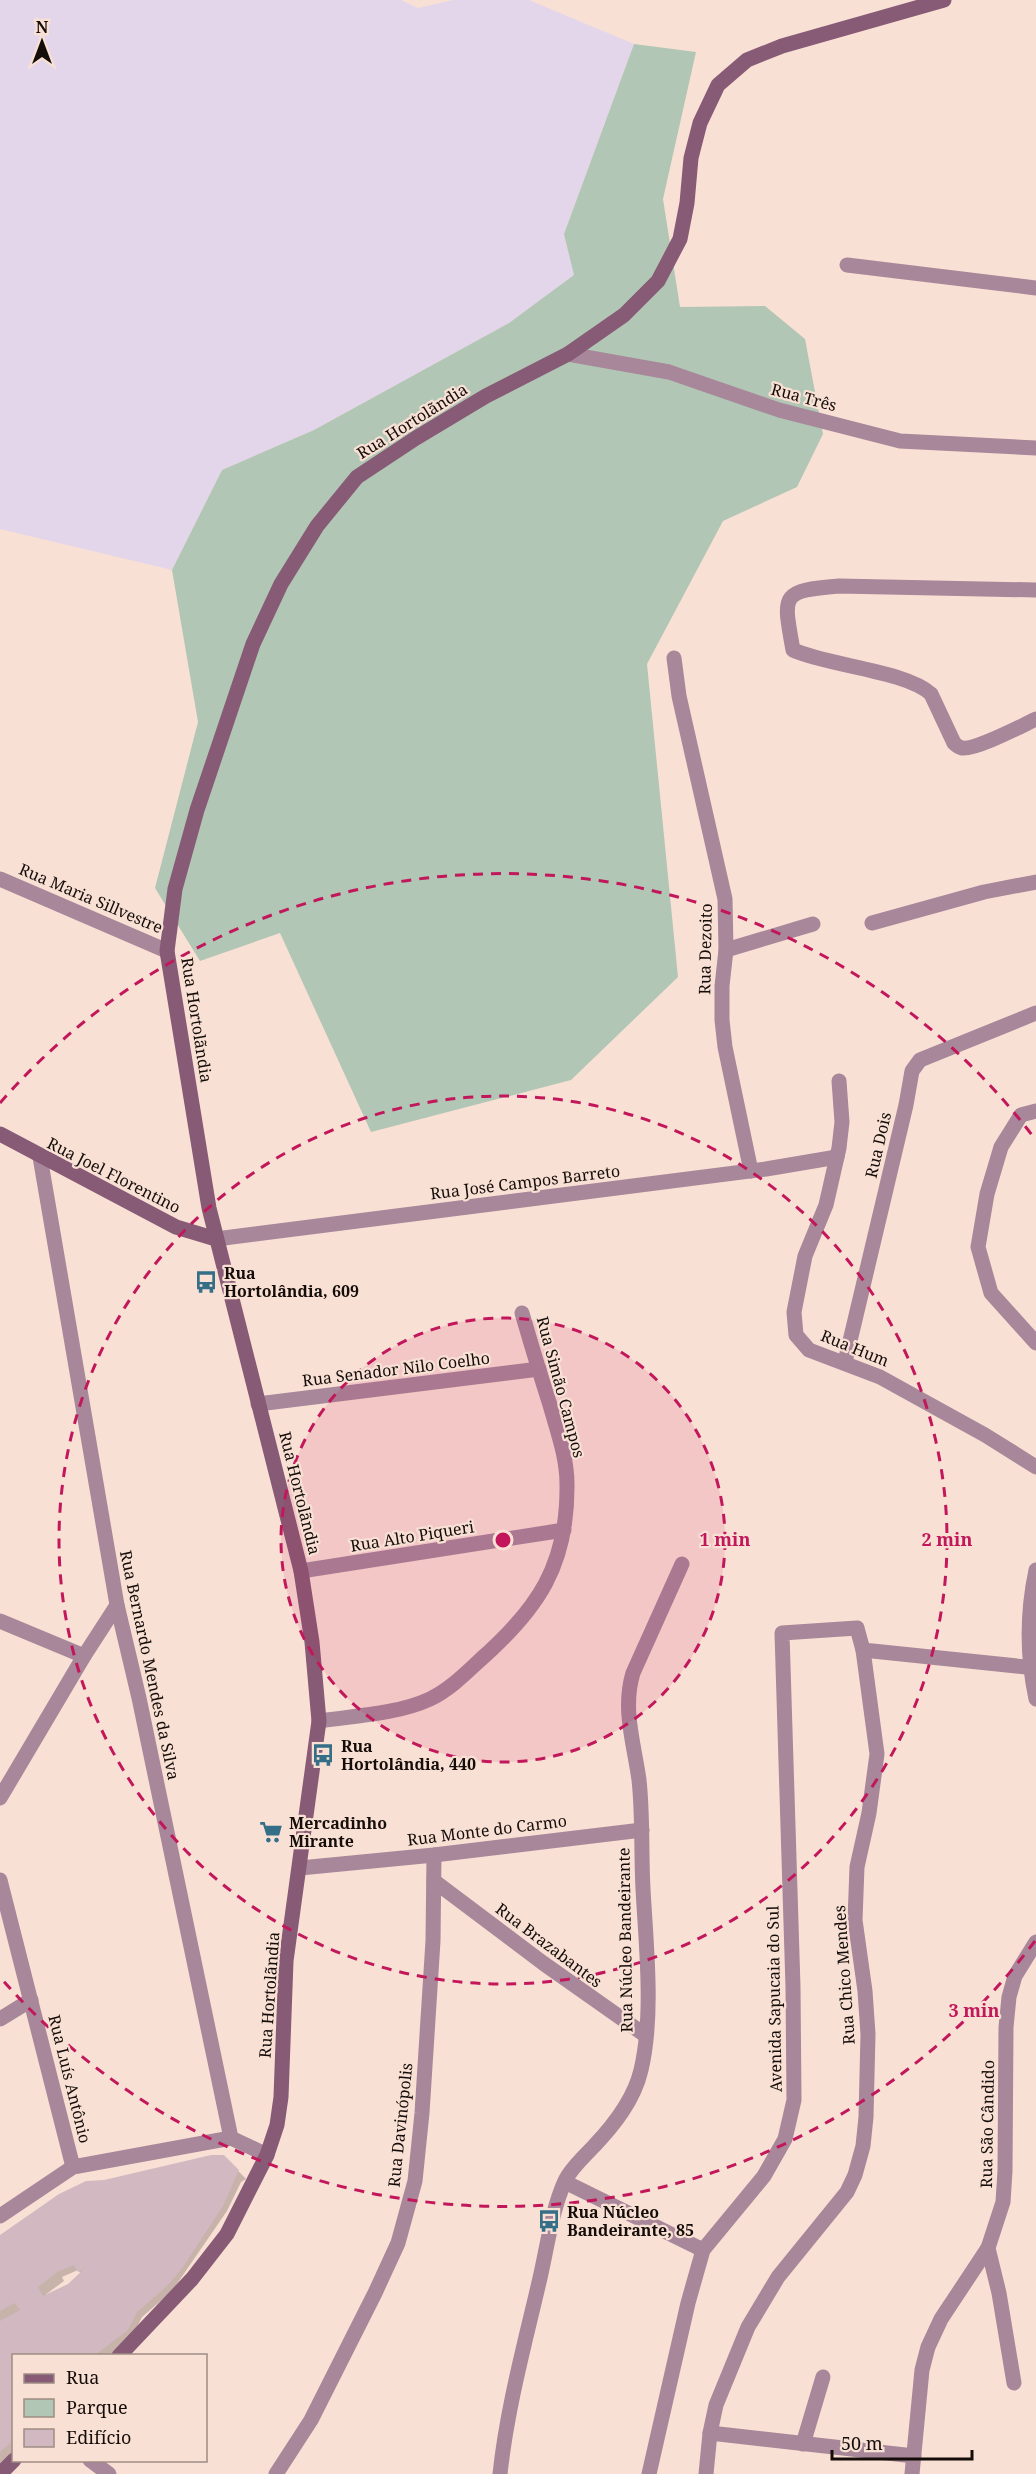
<svg xmlns="http://www.w3.org/2000/svg" width="1036" height="2474" viewBox="0 0 1036 2474" font-family="'Noto Serif',serif">
	<rect width="100%" height="100%" fill="#f9e0d5"/>
	<!-- industrial -->
	<polygon fill="#e4d6ea" points="0,0 401,0 418,8 453,0 529,0 634,44 564,234 575,275 509,323 314,430 222,470 172,570 0,529"/>
	<!-- green -->
	<polygon fill="#b1c6b4" points="634,44 696,52 663,199 680,307 765,306 805,339 823,434 797,487 723,521 647,664 678,977 571,1080 371,1132 280,933 200,961 155,888 198,722 172,570 222,470 314,430 509,323 574,275 564,234"/>
	<!-- shadow -->
	<path fill="#0003" fill-rule="evenodd" d="M211,2156h13l22,23 -5,3 -14,29 -55,80 -30,26 -9,18 -22,21h-97v99l-14,12v-229l104,-57zM78,2270l3,4 -12,11 -24,10 19,-14 -2,-4z"/>
	<!-- building -->
	<path fill="#d2b9c1" fill-rule="evenodd" d="M211,2155h13l15,15 -16,36 -40,61 -16,19 -30,26 -9,18 -33,25h-81v85l-14,12v-131l20,-11 -5,-7 -15,8v-76l59,-41 27,-13 18,-1zM74,2265l4,7 7,-4 -17,16 -25,12 -5,-9 19,-15z"/>
	<g fill="none" stroke-linecap="round" stroke-linejoin="round">
		<!-- street -->
		<g stroke="#a78799" stroke-width="15">
			<polyline points="847,265 1036,288"/>
			<polyline points="568,354 669,372 779,410 900,441 1036,448"/>
			<path d="M1036,590l-197,-4c-59,5 -56,8 -46,64 37,16 113,21 138,44l23,49c3,3 4,4 8,5 14,2 59,-22 74,-29"/>
			<polyline points="674,658 679,696 725,899 726,950 722,986 722,1020 725,1047 751,1171"/>
			<polyline points="0,879 167,951"/>
			<polyline points="872,923 984,892 1036,882"/>
			<polyline points="726,950 813,924"/>
			<polyline points="839,1081 842,1122 839,1148 826,1205 805,1256 794,1312 796,1335 809,1350 880,1377 985,1435 1036,1467"/>
			<polyline points="1036,1111 1021,1115 1001,1147 987,1194 978,1247 991,1293 1036,1343"/>
			<polyline points="40,1157 117,1605 139,1698 231,2138 267,2155"/>
			<polyline points="216,1239 766,1169 837,1157"/>
			<polyline points="845,1362 906,1105 912,1071 920,1060 1036,1013"/>
			<polyline points="258,1404 539,1369"/>
			<path d="M1036,1570c-9,42 -9,87 0,129"/>
			<polyline points="301,1571 564,1530"/>
			<polyline points="0,1621 84,1656"/>
			<path d="M319,1721c34,-5 79,-7 111,-22 19,-9 35,-25 50,-39 58,-51 88,-95 87,-176 0,-27 -10,-54 -17,-79 -10,-31 -19,-61 -28,-92"/>
			<polyline points="0,1798 84,1656 117,1605"/>
			<polyline points="300,1868 434,1855 642,1830"/>
			<polyline points="0,1880 73,2167"/>
			<polyline points="434,1881 543,1963 645,2035"/>
			<polyline points="0,2019 31,2000"/>
			<polyline points="565,2182 703,2250"/>
			<polyline points="0,2216 73,2167 231,2138"/>
			<polyline points="988,2248 999,2293 1014,2383"/>
			<polyline points="710,2433 914,2456"/>
			<polyline points="803,2444 823,2377"/>
			<polyline points="90,2460 109,2474"/>
			<polyline points="276,2474 311,2420 375,2293 398,2243 415,2181 422,2113 433,1941 434,1855"/>
			<path d="M500,2474c7,-66 25,-131 40,-196 7,-30 12,-69 25,-97 6,-13 19,-24 29,-35 20,-21 40,-46 47,-76 13,-55 5,-125 2,-181 -2,-36 0,-73 -4,-109 -5,-37 -17,-71 -6,-107l49,-109"/>
			<polyline points="649,2474 688,2303 703,2250 764,2176 785,2139 794,2100 793,1987 782,1633 857,1628 863,1650 1036,1668"/>
			<polyline points="706,2474 710,2433 716,2405 748,2327 778,2277 847,2192 855,2175 863,2146 866,2117 868,2034 865,1991 855,1920 857,1867 869,1813 877,1754 863,1650"/>
			<polyline points="912,2474 922,2370 928,2347 941,2319 988,2248 1003,2202 1005,2171 1006,2027 1009,1997 1015,1976 1036,1942"/>
		</g>
		<!-- secondary -->
		<g stroke="#875a75" stroke-width="15">
			<polyline points="0,1134 176,1227 216,1239"/>
			<polyline points="119,2356 192,2279 227,2234 267,2155 277,2125 281,2097 286,1961 319,1721 312,1642 301,1571 209,1208 167,951 175,889 197,810 253,644 281,584 317,526 357,477 416,438 486,396 568,354 624,315 658,281 680,239 687,203 691,158 700,123 718,85 747,60 782,46 944,0"/>
			<polyline points="0,2474 14,2460"/>
		</g>
	</g>
	<!-- distance rings -->
	<circle cx="503" cy="1540" r="222" fill="#c2185b" fill-opacity=".12"/>
	<g fill="none" stroke="#c2185b" stroke-width="3" stroke-dasharray="10 8">
		<circle cx="503" cy="1540" r="222"/>
		<circle cx="503" cy="1540" r="444"/>
		<path d="M1035 1941A666 666 0 0 1 0 1977M0 1103A666 666 0 0 1 1035 1139"/>
	</g>
	<!-- icons -->
	<defs>
		<g id="bus-bare" transform="scale(1.8)"><path d="M-5-6H5V4H4V6H2V4H-2V6H-4V4H-5ZM-3.5-4V0h7V-4ZM-3.5 1.2v1.5H-2V1.2ZM2 1.2v1.5H3.5V1.2Z" fill="#346f87" stroke="#f9e0d5" stroke-width="2.5" paint-order="stroke"/></g>
		<g id="supermarket-bare" transform="scale(1.8)"><path d="M-6-5.5h2.5l.6 2H6L4.5 2H-2.5L-4.4-4H-6ZM-1.5 3.2a1.3 1.3 0 1 0 .1 0ZM3 3.2a1.3 1.3 0 1 0 .1 0Z" fill="#346f87" stroke="#f9e0d5" stroke-width="2.5" paint-order="stroke"/></g>
	</defs>
	<g fill-rule="evenodd">
		<use href="#bus-bare" x="206" y="1282"/>
		<use href="#bus-bare" x="323" y="1755"/>
		<use href="#supermarket-bare" x="271" y="1832"/>
		<use href="#bus-bare" x="549" y="2221"/>
	</g>
	<g text-anchor="middle" dominant-baseline="central" stroke-width="4.5" stroke-linejoin="round" paint-order="stroke">
		<!-- street labels -->
		<g font-size="16" fill="#150d09" stroke="#f9e0d5">
			<text transform="translate(804 397) rotate(15)">Rua Três</text>
			<text transform="translate(412 421) rotate(-32)">Rua Hortolãndia</text>
			<text transform="translate(91 898) rotate(23)">Rua Maria Sillvestre</text>
			<text transform="translate(705 949) rotate(-89)">Rua Dezoito</text>
			<text transform="translate(197 1020) rotate(81)">Rua Hortolãndia</text>
			<text transform="translate(878 1145) rotate(-77)">Rua Dois</text>
			<text transform="translate(114 1175) rotate(27)">Rua Joel Florentino</text>
			<text transform="translate(525 1182) rotate(-7)">Rua José Campos Barreto</text>
			<text transform="translate(855 1348) rotate(22)">Rua Hum</text>
			<text transform="translate(396 1369) rotate(-7)">Rua Senador Nilo Coelho</text>
			<text transform="translate(561 1387) rotate(75)">Rua Simão Campos</text>
			<text transform="translate(300 1493) rotate(76)">Rua Hortolãndia</text>
			<text transform="translate(412 1536) rotate(-9)">Rua Alto Piqueri</text>
			<text transform="translate(150 1665) rotate(78)">Rua Bernardo Mendes da Silva</text>
			<text transform="translate(487 1830) rotate(-7)">Rua Monte do Carmo</text>
			<text transform="translate(625 1940) rotate(-91)">Rua Núcleo Bandeirante</text>
			<text transform="translate(549 1945) rotate(37)">Rua Brazabantes</text>
			<text transform="translate(844 1975) rotate(-94)">Rua Chico Mendes</text>
			<text transform="translate(269 1995) rotate(-86)">Rua Hortolãndia</text>
			<text transform="translate(774 1999) rotate(-91)">Avenida Sapucaia do Sul</text>
			<text transform="translate(70 2079) rotate(76)">Rua Luís Antônio</text>
			<text transform="translate(987 2124) rotate(-89)">Rua São Cândido</text>
			<text transform="translate(400 2125) rotate(-84)">Rua Davinópolis</text>
		</g>
		<!-- poi labels -->
		<g font-size="16" font-weight="bold" fill="#150d09" stroke="#f9e0d5" text-anchor="start">
			<text x="224" y="1273">Rua<tspan x="224" dy="18">Hortolândia, 609</tspan></text>
			<text x="341" y="1746">Rua<tspan x="341" dy="18">Hortolândia, 440</tspan></text>
			<text x="289" y="1823">Mercadinho<tspan x="289" dy="18">Mirante</tspan></text>
			<text x="567" y="2212">Rua Núcleo<tspan x="567" dy="18">Bandeirante, 85</tspan></text>
		</g>
	</g>
	<circle cx="503" cy="1540" r="9" fill="#c2185b" stroke="#f9e0d5" stroke-width="3"/>
	<g font-size="18" text-anchor="middle" font-weight="bold" fill="#c2185b" stroke="#f9e0d5" stroke-width="4.5" stroke-linejoin="round" paint-order="stroke">
		<text x="725" y="1546">1 min</text>
		<text x="947" y="1546">2 min</text>
		<text x="974" y="2017">3 min</text>
	</g>
	<!-- legend -->
	<rect x="12" y="2354" width="195" height="108" fill="#f9e0d5" stroke="#9e8c83" stroke-width="1.5"/>
	<rect x="24" y="2374" width="30" height="9" fill="#875a75" stroke="#9e8c83" stroke-width="1.5"/>
	<text x="66" y="2384" font-size="18" fill="#150d09">Rua</text>
	<rect x="24" y="2399" width="30" height="18" fill="#b1c6b4" stroke="#9e8c83" stroke-width="1.5"/>
	<text x="66" y="2414" font-size="18" fill="#150d09">Parque</text>
	<rect x="24" y="2429" width="30" height="18" fill="#d2b9c1" stroke="#9e8c83" stroke-width="1.5"/>
	<text x="66" y="2444" font-size="18" fill="#150d09">Edifício</text>
	<!-- north arrow -->
	<g transform="translate(42 42)" stroke="#f9e0d5" stroke-width="4.5" paint-order="stroke">
	<path d="M0-4.5L10 22L0 15L-10 22Z" fill="#150d09"/>
	<text y="-9" font-size="16" font-weight="bold" text-anchor="middle" fill="#150d09">N</text>
	</g>
	<!-- scale -->
	<path d="M832 2450v9h140v-9" fill="none" stroke="#150d09" stroke-width="3"/>
	<text x="841" y="2450" font-size="18" fill="#150d09" stroke="#f9e0d5" stroke-width="4.5" paint-order="stroke">50 m</text>
</svg>
